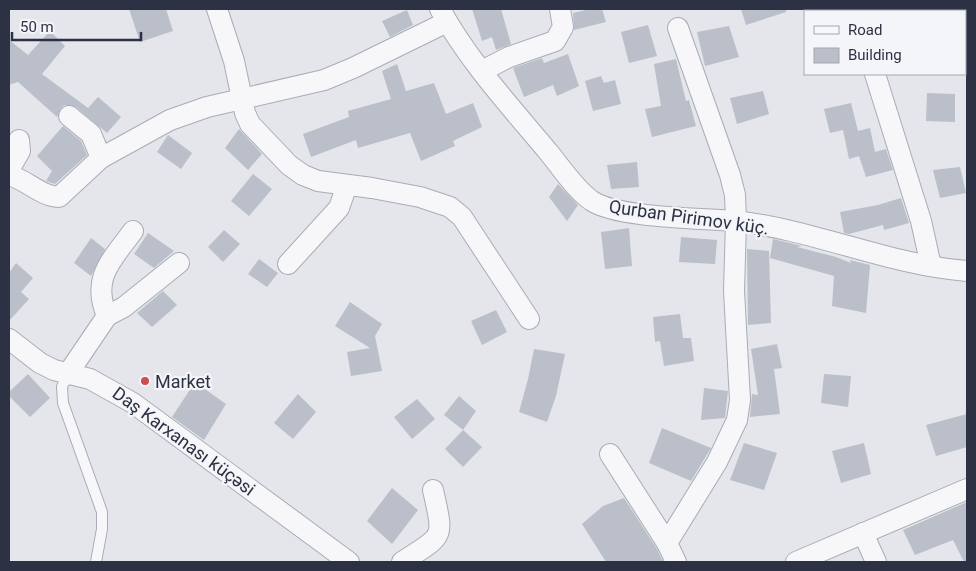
<svg xmlns="http://www.w3.org/2000/svg" width="976" height="571" viewBox="0 0 976 571" font-family="Roboto,sans-serif">
	<rect width="100%" height="100%" fill="#e4e6eb"/>
	<!-- building -->
	<g fill="#bbbfc9">
		<polygon points="129,9 166,9 173,31 140,42"/>
		<polygon points="472,9 501,9 511,44 496,50 492,37 482,41"/>
		<polygon points="590,9 602,9 606,22 574,30 573,13"/>
		<polygon points="741,9 786,9 786,12 746,25"/>
		<polygon points="407,10 413,25 390,37 382,21"/>
		<polygon points="648,25 657,56 629,63 621,32"/>
		<polygon points="729,26 739,57 705,66 697,32"/>
		<polygon points="50,31 65,46 42,74 88,108 98,97 121,117 107,133 76,107 64,105 60,109 57,117 18,82 9,85 9,40 28,55"/>
		<polygon points="568,54 579,86 557,96 553,85 524,97 513,68 542,58 544,63"/>
		<polygon points="676,59 686,101 689,100 696,126 652,137 645,109 661,106 654,64"/>
		<polygon points="397,64 406,91 434,83 446,114 473,103 482,127 453,141 455,146 421,161 410,133 358,148 356,140 311,157 303,134 349,117 348,111 391,99 382,71"/>
		<polygon points="601,76 604,83 615,80 621,104 593,111 585,81"/>
		<polygon points="763,91 769,114 737,124 730,98"/>
		<polygon points="927,93 955,94 955,122 926,121"/>
		<polygon points="851,103 858,131 870,128 875,152 886,149 893,170 866,177 859,156 849,159 843,130 830,133 824,109"/>
		<polygon points="63,126 81,141 87,155 55,184 46,181 52,171 37,156"/>
		<polygon points="239,129 262,154 248,170 225,148"/>
		<polygon points="168,135 192,153 181,169 157,152"/>
		<polygon points="637,162 639,187 611,189 607,165"/>
		<polygon points="960,167 966,193 940,198 933,170"/>
		<polygon points="253,174 272,189 249,216 231,201"/>
		<polygon points="558,184 578,205 567,221 549,197"/>
		<polygon points="901,198 909,223 884,230 883,225 849,234 844,233 840,212 878,205"/>
		<polygon points="629,228 632,266 605,269 601,232"/>
		<polygon points="224,230 240,244 223,262 208,247"/>
		<polygon points="148,233 174,251 154,268 134,254"/>
		<polygon points="681,237 717,240 715,264 679,262"/>
		<polygon points="91,238 105,249 91,276 74,263"/>
		<polygon points="773,239 802,246 797,247 836,257 851,263 850,260 870,265 866,313 832,306 834,276 770,258"/>
		<polygon points="747,249 769,251 771,323 748,325"/>
		<polygon points="259,259 278,273 267,287 248,274"/>
		<polygon points="16,263 33,278 21,292 29,299 9,321 9,273"/>
		<polygon points="163,291 177,305 152,327 137,313"/>
		<polygon points="350,302 382,324 375,336 382,371 351,376 347,352 370,348 335,326"/>
		<polygon points="496,310 507,332 482,345 471,321"/>
		<polygon points="680,314 683,338 691,338 694,361 664,366 660,341 655,342 653,317"/>
		<polygon points="777,344 782,368 774,369 780,414 750,417 752,394 758,395 751,349"/>
		<polygon points="534,349 565,354 556,396 547,422 519,412 528,379"/>
		<polygon points="28,374 50,398 30,417 9,396 9,392"/>
		<polygon points="824,374 851,376 848,407 821,403"/>
		<polygon points="195,382 226,404 204,440 172,417"/>
		<polygon points="704,388 728,391 725,418 701,420"/>
		<polygon points="298,394 316,412 293,439 274,423"/>
		<polygon points="459,396 476,411 463,430 444,415"/>
		<polygon points="417,399 435,419 412,439 394,417"/>
		<polygon points="967,414 967,447 936,456 926,425"/>
		<polygon points="662,428 711,448 691,481 649,463"/>
		<polygon points="463,430 482,447 463,467 445,449"/>
		<polygon points="744,443 777,453 764,490 730,480"/>
		<polygon points="864,443 871,474 841,483 832,451"/>
		<polygon points="392,488 418,510 392,544 367,521"/>
		<polygon points="624,498 657,549 663,562 606,562 582,524 603,506"/>
		<polygon points="967,502 967,562 964,562 953,540 915,555 903,530"/>
	</g>
	<g fill="none" stroke-linecap="round" stroke-linejoin="round">
		<!-- service casing -->
		<g stroke="#a9acb6" stroke-width="12">
			<polyline id="service" points="67,375 62,387 63,403 102,512 102,529 96,562"/>
		</g>
		<!-- minor casing -->
		<g stroke="#a9acb6" stroke-width="22">
			<g id="minor">
				<polyline points="217,9 234,61 245,113 250,124 289,165 303,175 318,181 372,188 420,197 450,207 462,217 529,319"/>
				<path d="M440,9c29,53 71,98 110,145 12,15 26,36 42,47 26,17 108,17 142,20 79,8 154,44 233,50"/>
				<polyline points="854,9 855,11"/>
				<polyline points="482,71 509,57 555,41 563,27 560,9"/>
				<polyline points="875,74 921,221 931,266"/>
				<polyline points="69,116 91,134 101,158"/>
				<polyline points="9,170 20,151 19,140"/>
				<path d="M9,175c18,5 31,21 50,22l42,-39 69,-38 37,-13 117,-27 29,-12 94,-46"/>
				<polyline points="288,264 339,208 347,185"/>
				<path d="M107,316c-16,-38 4,-55 26,-85"/>
				<polyline points="9,339 40,363 54,370 90,379 133,403 349,562"/>
				<polyline points="67,375 107,316 124,307 179,263"/>
				<polyline points="610,454 667,543"/>
				<polyline points="863,533 876,562"/>
				<path d="M402,562c43,-28 42,-22 31,-72"/>
				<polyline points="676,562 667,543 717,462 737,420 740,400 734,291 736,221 735,195 730,175 678,28"/>
				<polyline points="796,562 967,489"/>
			</g>
		</g>
		<!-- service -->
		<use href="#service" stroke="#f7f7fa" stroke-width="10"/>
		<!-- minor -->
		<use href="#minor" stroke="#f7f7fa" stroke-width="20"/>
	</g>
	<!-- markers -->
	<circle fill="#cc4d54" stroke="#f4f5f9" stroke-width="2" cx="145" cy="381" r="5"/>
	<g text-anchor="middle" dominant-baseline="central" stroke-width="4.5" stroke-linejoin="round" paint-order="stroke">
		<!-- street labels -->
		<g font-size="18" fill="#2c3244" stroke="#f4f5f9">
			<text transform="translate(689 217) rotate(8)">Qurban Pirimov küç.</text>
			<text transform="translate(184 441) rotate(36)">Daş Karxanası küçəsi</text>
		</g>
		<!-- poi labels -->
		<g font-size="18" fill="#2c3244" stroke="#f4f5f9" text-anchor="start">
			<text x="155" y="381">Market</text>
		</g>
	</g>
	<!-- border -->
	<rect width="976" height="571" fill="none" stroke="#2c3244" stroke-width="20"/>
	<!-- legend -->
	<rect x="804" y="10" width="162" height="65" fill="#f4f5f9" stroke="#a4a7b1"/>
	<rect x="814" y="26" width="25" height="8" fill="#f7f7fa" stroke="#a4a7b1"/>
	<text x="848" y="35" font-size="15" fill="#2c3244">Road</text>
	<rect x="814" y="48" width="25" height="15" fill="#bbbfc9" stroke="#a4a7b1"/>
	<text x="848" y="60" font-size="15" fill="#2c3244">Building</text>
	<!-- scale -->
	<path d="M12 32v8h129v-8" fill="none" stroke="#2c3244" stroke-width="2.5"/>
	<text x="20" y="32" font-size="15" fill="#2c3244" stroke="#f4f5f9" stroke-width="4" paint-order="stroke">50 m</text>
</svg>
